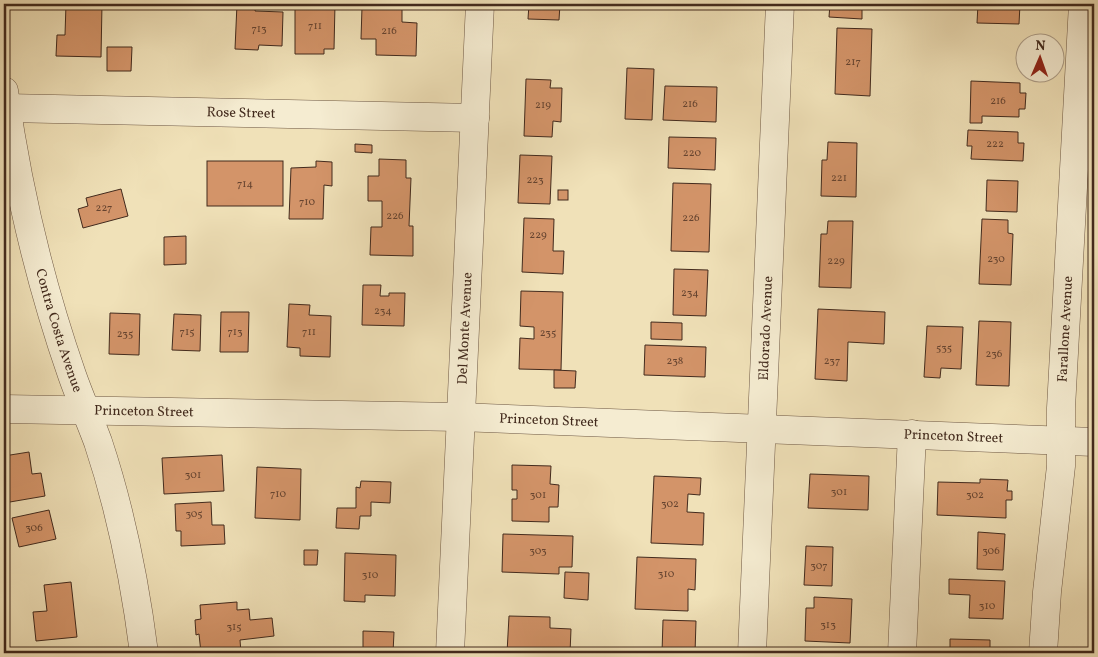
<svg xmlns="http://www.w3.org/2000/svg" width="1098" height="657" viewBox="0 0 1098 657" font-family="Vollkorn,serif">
	<rect width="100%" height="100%" fill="#f0e1b8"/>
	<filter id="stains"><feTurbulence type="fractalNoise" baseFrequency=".004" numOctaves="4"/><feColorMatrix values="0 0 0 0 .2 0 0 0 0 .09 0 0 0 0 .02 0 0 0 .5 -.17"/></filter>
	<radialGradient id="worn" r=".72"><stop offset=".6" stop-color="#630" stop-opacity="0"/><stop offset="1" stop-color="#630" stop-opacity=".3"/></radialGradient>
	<!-- building -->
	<g fill="#d39469" stroke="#422a1d">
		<polygon points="66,4 102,4 101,57 56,56 57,35 65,35"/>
		<polygon points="237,4 256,4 255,11 283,12 282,46 259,45 258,50 235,49"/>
		<polygon points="295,4 335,4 334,49 324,49 324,54 295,54"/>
		<polygon points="529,4 560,4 559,20 528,19"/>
		<polygon points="830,4 862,4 862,19 829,17"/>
		<polygon points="978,4 1020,4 1019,24 977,23"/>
		<polygon points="362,7 402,8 402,22 417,23 416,56 376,55 376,39 361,39"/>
		<polygon points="837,28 872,29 870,96 835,94"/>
		<polygon points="107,47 132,47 131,71 107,71"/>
		<polygon points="627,68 654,69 652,120 625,119"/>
		<polygon points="526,79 551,80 550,88 562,88 561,122 553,121 552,137 524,136"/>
		<polygon points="971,81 1020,83 1020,93 1026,93 1025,109 1019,109 1019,117 982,116 982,123 970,123"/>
		<polygon points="665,86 717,87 716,122 663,120"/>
		<polygon points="968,130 1018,132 1018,143 1024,143 1023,161 971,159 972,146 967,146"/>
		<polygon points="669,137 716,138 715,170 668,168"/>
		<polygon points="828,142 857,143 856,197 821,196 822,160 827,160"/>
		<polygon points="355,144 372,145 372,153 355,152"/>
		<polygon points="520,155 552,156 550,204 518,203"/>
		<polygon points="379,159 406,160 406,178 411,178 409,226 413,226 413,256 370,255 371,227 382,227 382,201 368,201 368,176 379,176"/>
		<rect x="207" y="161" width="76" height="45"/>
		<polygon points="316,161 332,162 332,186 324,185 323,219 289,219 291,168 316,167"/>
		<polygon points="987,180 1018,181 1017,212 986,211"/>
		<polygon points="673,183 711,184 709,252 671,251"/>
		<polygon points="121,189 128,216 83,228 78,209 88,206 86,198"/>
		<rect x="558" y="190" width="10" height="10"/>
		<polygon points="524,218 554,219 553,251 564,251 563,274 522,272"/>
		<polygon points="982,219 1008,220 1008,233 1013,234 1011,285 979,284"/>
		<polygon points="828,221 853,221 851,288 819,287 821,234 827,234"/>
		<polygon points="186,236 186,264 164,265 164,237"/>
		<polygon points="674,269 708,270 706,316 673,315"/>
		<polygon points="363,285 381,285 380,296 389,296 389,293 405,293 404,326 362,325"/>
		<polygon points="521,291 563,292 561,370 519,369 520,338 534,339 534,327 520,326"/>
		<polygon points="289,304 310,305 309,315 331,316 330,357 300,356 300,348 287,347"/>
		<polygon points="818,309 885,312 884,344 848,342 847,381 815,379"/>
		<polygon points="221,312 249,312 248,352 220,352"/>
		<polygon points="110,313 140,314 139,355 109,354"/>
		<polygon points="174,314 201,315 200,351 172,350"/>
		<polygon points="979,321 1011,322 1009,386 976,385"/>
		<polygon points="651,322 682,323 682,340 651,339"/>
		<polygon points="927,326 963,327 961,369 941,368 940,378 924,377"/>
		<polygon points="645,345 706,347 705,377 644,375"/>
		<polygon points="554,370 576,371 575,388 554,388"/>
		<polygon points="29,452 32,474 41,473 45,496 4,503 4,456"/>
		<polygon points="222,455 224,491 164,494 162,458"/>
		<polygon points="512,465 551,466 550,484 559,485 558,507 549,507 549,522 512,521 512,499 517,499 517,490 512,490"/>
		<polygon points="257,467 301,469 300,520 255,518"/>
		<polygon points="810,474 869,476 868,510 808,508"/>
		<polygon points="654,476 701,478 700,495 688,494 687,512 704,513 703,545 651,543"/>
		<polygon points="980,479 1008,480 1007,491 1012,491 1012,500 1006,500 1006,518 937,515 938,482 980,483"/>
		<polygon points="361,481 391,482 390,503 371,502 371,516 360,516 359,529 336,528 337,508 356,508 356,487 360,488"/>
		<polygon points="211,502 212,525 224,525 225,544 181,546 181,531 176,531 175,504"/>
		<polygon points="49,510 56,539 19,547 12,518"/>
		<polygon points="978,532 1005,534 1003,570 977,569"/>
		<polygon points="503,534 573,536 572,567 559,567 559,574 502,572"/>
		<polygon points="806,546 833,547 832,586 804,585"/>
		<polygon points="304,550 318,550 317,565 304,565"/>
		<polygon points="345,553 396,555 395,596 365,595 365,602 344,601"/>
		<polygon points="637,557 696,559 695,590 688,589 688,611 635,609"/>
		<polygon points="565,572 589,573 588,600 564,598"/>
		<polygon points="949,579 1005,581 1003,619 969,618 970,595 949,594"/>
		<polygon points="71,582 77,637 36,641 33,612 47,611 44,585"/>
		<polygon points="814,597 852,599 850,643 805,641 806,608 814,608"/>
		<polygon points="237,602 237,610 249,609 250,620 272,618 274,636 240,640 241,653 201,653 199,634 196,635 195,620 201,619 200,605"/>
		<polygon points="509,616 550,617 550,628 571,629 570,653 507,653"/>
		<polygon points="663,620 696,621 695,653 662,653"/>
		<polygon points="363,631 394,632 393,653 363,653"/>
		<polygon points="950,639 990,640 990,653 950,653"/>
		<rect x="1091" y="644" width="3" height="9"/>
	</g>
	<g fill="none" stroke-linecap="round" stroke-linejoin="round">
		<!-- minor casing -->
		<g stroke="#6e5844" stroke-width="29">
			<g id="minor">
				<path id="s1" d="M4,91c13,94 37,195 68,284 8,23 18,45 26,67 23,69 37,140 46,211"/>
				<path id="s2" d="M6,108l469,10"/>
				<path id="s3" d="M4,409l455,8 635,25"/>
				<path id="s4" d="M450,653l30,-649"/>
				<path id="s5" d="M752,653l28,-649"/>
				<polyline points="902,653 912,434"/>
				<path id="s6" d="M1043,653l4,-61 14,-126v-58l22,-404"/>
			</g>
		</g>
		<!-- minor -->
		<use href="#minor" stroke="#f5ecd1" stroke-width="28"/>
	</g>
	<g text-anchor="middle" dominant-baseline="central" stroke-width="5" stroke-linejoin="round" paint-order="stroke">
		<!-- number labels -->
		<g font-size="11" fill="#664430">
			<text x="315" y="26">711</text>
			<text x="259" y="29">713</text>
			<text x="389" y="31">216</text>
			<text x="853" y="62">217</text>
			<text x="998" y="101">216</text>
			<text x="690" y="104">216</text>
			<text x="543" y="105">219</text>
			<text x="995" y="144">222</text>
			<text x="692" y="153">220</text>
			<text x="839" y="178">221</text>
			<text x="535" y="180">223</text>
			<text x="245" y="184">714</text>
			<text x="307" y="202">710</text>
			<text x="104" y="208">227</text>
			<text x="395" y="216">226</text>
			<text x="691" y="218">226</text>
			<text x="538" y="235">229</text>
			<text x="996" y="259">230</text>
			<text x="836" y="261">229</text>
			<text x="690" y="293">234</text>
			<text x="383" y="311">234</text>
			<text x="187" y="332">715</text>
			<text x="235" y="332">713</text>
			<text x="309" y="332">711</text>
			<text x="548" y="333">235</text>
			<text x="125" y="334">235</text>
			<text x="944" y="348">535</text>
			<text x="994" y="354">236</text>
			<text x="675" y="361">238</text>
			<text x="832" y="361">237</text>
			<text x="193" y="475">301</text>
			<text x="839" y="492">301</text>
			<text x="278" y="494">710</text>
			<text x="538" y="495">301</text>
			<text x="975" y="495">302</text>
			<text x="670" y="504">302</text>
			<text x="194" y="514">305</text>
			<text x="34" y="528">306</text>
			<text x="538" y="551">303</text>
			<text x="991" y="551">306</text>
			<text x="819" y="566">307</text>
			<text x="666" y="574">310</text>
			<text x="370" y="575">310</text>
			<text x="987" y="606">310</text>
			<text x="828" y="625">313</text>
			<text x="234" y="627">315</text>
		</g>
		<!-- street labels -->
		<g font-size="14" fill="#422a1d" stroke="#f5ecd1">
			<text stroke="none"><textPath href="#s2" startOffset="235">Rose Street</textPath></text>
			<text stroke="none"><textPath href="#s4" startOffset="325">Del Monte Avenue</textPath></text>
			<text stroke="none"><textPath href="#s5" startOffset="325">Eldorado Avenue</textPath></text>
			<text stroke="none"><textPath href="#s6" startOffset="325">Farallone Avenue</textPath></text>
			<text stroke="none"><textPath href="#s1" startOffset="246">Contra Costa Avenue</textPath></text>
			<text stroke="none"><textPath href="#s3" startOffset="140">Princeton Street</textPath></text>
			<text stroke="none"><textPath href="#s3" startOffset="545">Princeton Street</textPath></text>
			<text stroke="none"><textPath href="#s3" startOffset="950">Princeton Street</textPath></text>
		</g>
	</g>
	<!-- margin -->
	<rect width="1098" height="657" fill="none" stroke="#f0e1b8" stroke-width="20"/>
	<rect x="5" y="5" width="1088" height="647" fill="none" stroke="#422a1d" stroke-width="2.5"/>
	<rect x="10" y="10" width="1078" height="637" fill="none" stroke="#422a1d"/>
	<!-- north arrow -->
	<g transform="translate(1040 58) rotate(2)"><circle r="24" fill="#f5ecd1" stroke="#ad9e89"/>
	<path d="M0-4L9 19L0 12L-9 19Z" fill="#8f2418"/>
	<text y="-8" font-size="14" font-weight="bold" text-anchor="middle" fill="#422a1d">N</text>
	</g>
	<rect width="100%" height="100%" filter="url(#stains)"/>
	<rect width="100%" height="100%" fill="url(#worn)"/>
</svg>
